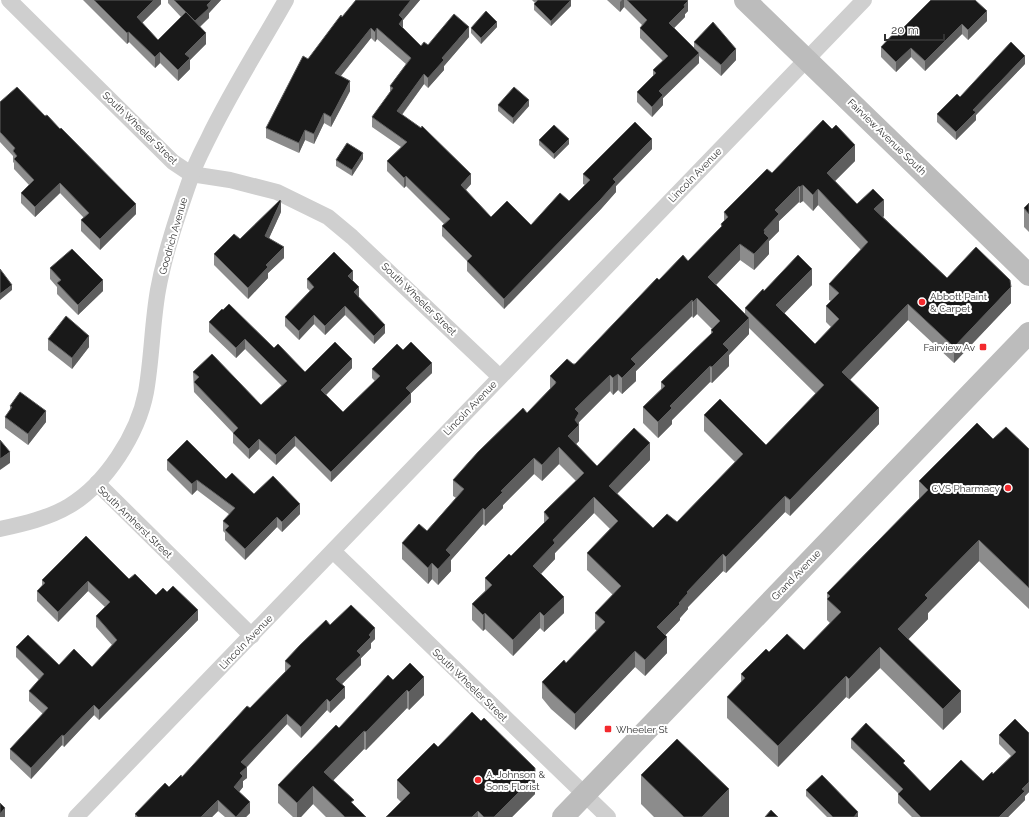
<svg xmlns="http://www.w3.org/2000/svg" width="1029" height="817" viewBox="0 0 1029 817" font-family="Raleway,sans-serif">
	<rect width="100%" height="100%" fill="#fff"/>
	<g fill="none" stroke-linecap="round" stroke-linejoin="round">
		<!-- street -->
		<g stroke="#cfcfcf" stroke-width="16">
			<polyline points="9,0 173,162 191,174 230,180 277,192 328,217 352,237 500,377"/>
			<polyline points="97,483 252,636"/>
			<path d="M0,529c23,-5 49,-11 69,-23 37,-22 69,-72 77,-114 6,-34 6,-68 12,-102 7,-38 20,-76 33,-113 4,-13 11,-26 17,-38 23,-48 52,-93 78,-139"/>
			<polyline points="333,551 608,817"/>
			<polyline points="76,817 864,0"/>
		</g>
		<!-- secondary -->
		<g stroke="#bcbcbc" stroke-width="22">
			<polyline points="745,0 1029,275"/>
			<polyline points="563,817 1029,333"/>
		</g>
	</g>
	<!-- wall -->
	<g fill="#8c8c8c" fill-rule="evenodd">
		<polygon points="83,0 161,0 161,4 142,23 158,40 181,17 168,3 168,0 221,0 209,13 209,18 200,27 206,44 190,60 190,69 178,81 160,63 155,68 129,42 127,44"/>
		<polygon points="356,0 420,0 403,20 403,28 421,46 428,45 469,37 444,66 444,70 428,88 424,84 402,115 471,184 466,190 491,217 531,225 569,201 585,185 583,184 583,174 652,149 616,186 616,192 601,209 504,309 467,271 467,261 442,236 442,226 444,224 406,186 404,188 387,171 387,161 401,147 372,127 372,117 390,93 390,86 406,64 377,39 375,42 371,38 341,76 350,91 331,127 324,123 314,144 305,140 299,153 266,138 266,128 308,59"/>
		<polygon points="532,0 571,0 571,6 551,26 534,10 534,4 535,3"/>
		<polygon points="607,0 687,0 688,11 685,14 685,17 674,28 694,48 694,42 736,60 721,76 699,56 699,63 663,98 663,105 652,117 637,102 637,92 653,76 653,70 663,61 640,38 640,28 642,25 624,7 620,12"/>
		<polygon points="987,21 968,40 962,34 925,71 911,57 896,72 881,57 881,47 898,33"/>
		<polygon points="497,27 481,44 471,33 471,28"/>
		<polygon points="1025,64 976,115 976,120 956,140 937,122 937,114 960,97"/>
		<polygon points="0,102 136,214 100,250 81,231 81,220 84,218 60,193 35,217 21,203 21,193 29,185 14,169 14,163 13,162 13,156 0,142"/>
		<polygon points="498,105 529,106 513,124 498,111"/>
		<polygon points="539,140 569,144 554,159 539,145"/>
		<polygon points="363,159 352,176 336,166 336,160"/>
		<path d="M855,161l-20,20 22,23 27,12 -1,1 64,61 64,25 -57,60 -46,-43 -58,60 29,44 -89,92 -5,-4 -59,61 -3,-2 -35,36v2l-8,9v2l-15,15 2,18 -22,23 -10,-9 -60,63 -24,-21 -9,-11v-16l24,-19 31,-32 -2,-2v-16l18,-18 -26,-25v-17l23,-24 -16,-16 -39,40v6l-14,15 23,39 -20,19 -4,-4 -27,28 -28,-27 -2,2 -11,-11v-16l13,-13v-13l26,-22 33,-33v-11l32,-31 -17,-17 -17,17 -8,-7 -31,31v3l-18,18 -2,-2 -32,36v11l-13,14 -6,-6 -4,5 -26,-25v-16l25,-12 29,-33 -3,-2v-16l74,-67 23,-24v-13l23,-12h2l84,-84 29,-19 33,-34v-3l3,-3v-9l48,-39zM803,201l10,10 5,-6 43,45 -32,34v16l2,1 -5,5v16l5,5 -16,17 -31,-31 28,-28 -48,6 -19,17v6l-29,-29 24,-25 14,10 4,-4 11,-12v-13l10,-10v-10l20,-19 1,1zM697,314l15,15 -1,1v4l-50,48v7l-18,18v16l15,15 14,-14v-4l38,-38 2,1 17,-17v-11l20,-21v-6l67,66 -50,51 -62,-30v16l31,31 -58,60 -24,6 -36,-34 33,-34 -53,6 -21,-22 3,-3v-19l31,-31 3,4 5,-5 4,4 14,-13v-10l56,-55 1,2z"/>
		<polygon points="1029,203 1029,232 1024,227 1024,208"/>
		<polygon points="281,212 269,238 284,258 268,273 268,278 248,299 214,265 214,254 240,239"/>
		<polygon points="50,268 103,291 78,315 57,294 57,287 50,279"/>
		<polygon points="307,279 353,280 352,280 359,296 358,297 385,333 374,344 345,315 325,335 314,324 299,340 285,326 285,317 310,291 307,288"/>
		<polygon points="209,322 274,348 305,372 352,368 326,395 343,412 375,381 372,378 372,369 403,350 432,373 411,393 411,402 331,482 295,446 276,465 259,449 249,459 233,443 233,433 194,392 193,372 261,405 282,386 245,349 236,358 209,332"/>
		<polygon points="48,339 89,347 72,369 48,350"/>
		<polygon points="10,406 46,422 28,445 5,428 5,417 10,410"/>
		<polygon points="993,439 1029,449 1029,609 979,561 928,613 928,619 908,639 961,712 943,730 880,668 849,699 846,697 778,767 727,718 727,697 741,682 741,674 769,652 804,650 830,623 827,620 827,593 919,499 919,481"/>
		<polygon points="167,460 226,479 254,494 300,514 282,532 277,527 245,560 225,540 225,533 223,531 223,521 230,515 197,490 192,495 167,470"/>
		<polygon points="129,579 198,620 99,720 94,715 64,747 62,745 31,779 10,759 10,749 43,714 29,701 29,691 39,680 16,657 16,647 59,665 92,667 112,645 96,627 96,616 105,607 88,591 58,622 37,601 37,591 42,585 42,580"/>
		<polygon points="330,625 375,639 371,643 371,648 361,658 361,665 342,684 345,698 330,713 327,710 301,738 287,724 247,767 247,778 243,781 243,787 239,792 250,813 246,817 225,817 218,811 212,817 135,817 135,814 182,777 285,672 285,661"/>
		<polygon points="393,680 424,695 409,710 407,708 366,750 364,749 333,780 354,805 366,817 326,817 313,804 301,817 293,817 278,803 278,785 339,728"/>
		<polygon points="1029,733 1029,792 1025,796 1025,800 1008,817 912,817 898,803 898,793 851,748 851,739 905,766 930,791 983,781 993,774 1011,756 999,744 999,735"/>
		<polygon points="438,747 535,794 512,817 386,817 401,802 397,798 397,780"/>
		<polygon points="641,775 729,817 654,817 641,804"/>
		<polygon points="806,790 858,817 827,817 806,796"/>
	</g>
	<!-- shaded-wall -->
	<g fill="#5e5e5e">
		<polygon points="154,0 161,0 161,4 137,28 137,17"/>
		<polygon points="212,0 221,0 209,13 209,18 195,31 195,21 207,5"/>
		<polygon points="411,0 420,0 403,20 403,29 399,34 399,15"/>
		<polygon points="571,0 571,6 551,26 551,21"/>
		<polygon points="622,0 624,0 624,7 620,12 620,2"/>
		<polygon points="688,1 688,11 685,14 685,17 669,33 669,23"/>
		<polygon points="987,11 987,21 968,40 968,30"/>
		<polygon points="497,22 497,27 481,44 481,38"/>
		<polygon points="962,24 962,34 925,71 925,61"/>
		<polygon points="469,27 469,37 444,66 444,70 428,88 428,78 442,58"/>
		<polygon points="371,28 371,38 335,83 335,73"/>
		<polygon points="377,28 377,39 375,42 375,32"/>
		<polygon points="129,32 129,42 127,44 127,33"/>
		<polygon points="206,33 206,44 190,60 190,69 178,81 178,70 185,54"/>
		<polygon points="911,48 911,57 896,72 896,62"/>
		<polygon points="736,49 736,60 721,76 721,65"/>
		<polygon points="160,52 160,63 155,68 155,57"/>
		<polygon points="699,53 699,63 663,98 663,105 652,117 652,107 659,91"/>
		<polygon points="1025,56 1025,64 976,115 976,120 956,140 956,132 973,110"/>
		<polygon points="424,74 424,84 397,121 397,111"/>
		<polygon points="350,81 350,91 331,127 331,117"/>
		<polygon points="529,100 529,106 513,124 513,118"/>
		<polygon points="324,113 324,123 314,144 314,134"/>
		<polygon points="305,130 305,140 299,153 299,143"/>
		<polygon points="569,139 569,144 554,159 554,154"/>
		<polygon points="652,139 652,149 616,186 616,192 601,209 504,309 504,299 613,179"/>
		<polygon points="855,145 855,161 827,189 827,173"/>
		<polygon points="363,153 363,159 352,176 352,170"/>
		<polygon points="471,174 471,184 461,195 461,185"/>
		<polygon points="406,176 406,186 404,188 404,178"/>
		<polygon points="60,183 60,193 35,217 35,207"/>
		<polygon points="803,185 803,201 800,203 800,187"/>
		<polygon points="799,186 799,202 779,221 779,231 769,241 769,254 754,270 754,254 764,230 775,210"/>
		<polygon points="818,189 818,205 813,211 813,195"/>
		<polygon points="884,200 884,216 874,225 874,209"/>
		<polygon points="281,201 281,212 265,247 265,236"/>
		<polygon points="136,204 136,214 100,250 100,239"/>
		<polygon points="740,244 740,260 708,293 708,277"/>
		<polygon points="284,247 284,258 268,273 268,278 248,299 248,288 266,265"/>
		<polygon points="812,269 812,285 776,322 776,305"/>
		<polygon points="353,271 353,280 348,284 348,276"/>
		<polygon points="103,280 103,291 78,315 78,305"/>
		<polygon points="12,285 12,290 0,300 0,294"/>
		<polygon points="359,287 359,296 354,301 354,292"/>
		<polygon points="1011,287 1011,303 954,363 954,347"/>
		<polygon points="697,298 697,314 693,318 693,302"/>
		<polygon points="692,300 692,316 636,371 636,381 622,394 622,378 631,359"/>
		<polygon points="908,304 908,320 842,388 842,372"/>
		<polygon points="345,306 345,315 325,335 325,326"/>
		<polygon points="314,315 314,324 299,340 299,331"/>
		<polygon points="749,318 749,334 729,355 729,366 712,383 712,367 723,344"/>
		<polygon points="385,325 385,333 374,344 374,336"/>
		<polygon points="89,336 89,347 72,369 72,358"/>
		<polygon points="245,339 245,349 236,358 236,348"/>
		<polygon points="352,359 352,368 321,400 321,390"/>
		<polygon points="432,363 432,373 406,398 406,388"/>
		<polygon points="710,366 710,382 672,420 672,424 658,438 658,422 670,406"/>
		<polygon points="618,374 618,390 613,395 613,378"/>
		<polygon points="610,375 610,391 579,422 579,441 568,452 568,436 575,409"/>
		<polygon points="411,393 411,402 331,482 331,472"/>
		<polygon points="879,408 879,424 790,516 790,500"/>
		<polygon points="46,411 46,422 28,445 28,434"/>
		<polygon points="295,436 295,446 276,465 276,455"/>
		<polygon points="259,439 259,449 249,459 249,449"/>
		<polygon points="650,443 650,460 609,502 609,486"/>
		<polygon points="559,447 559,464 542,481 542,465"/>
		<polygon points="10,452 10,463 0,470 0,459"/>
		<polygon points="534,458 534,474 503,505 503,508 485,526 485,510 501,491"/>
		<polygon points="197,480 197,490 192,495 192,484"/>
		<polygon points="785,496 785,512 726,573 726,557"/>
		<polygon points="594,497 594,513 555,553 555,559 533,582 533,566 553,540"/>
		<polygon points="300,504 300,514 282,532 282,522"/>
		<polygon points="483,508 483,524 451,560 451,571 438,585 438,569 446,550"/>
		<polygon points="277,517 277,527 245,560 245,549"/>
		<polygon points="979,540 979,561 928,613 928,619 898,650 898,629 925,595"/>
		<polygon points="723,554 723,571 688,607 688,609 680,618 680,620 657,644 657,627 679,603 687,592"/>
		<polygon points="432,563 432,579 428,584 428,568"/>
		<polygon points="88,581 88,591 58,622 58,612"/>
		<polygon points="564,597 564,613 544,632 544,616"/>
		<polygon points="198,610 198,620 99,720 99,710"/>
		<polygon points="540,612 540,628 513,656 513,640"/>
		<polygon points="485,613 485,629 483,631 483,615"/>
		<polygon points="375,628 375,639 371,643 371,648 361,658 361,665 336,690 336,679 369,635"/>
		<polygon points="667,637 667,653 645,676 645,660"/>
		<polygon points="880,647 880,668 849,699 849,679"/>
		<polygon points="635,651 635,667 575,730 575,714"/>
		<polygon points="846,676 846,697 778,767 778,746"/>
		<polygon points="424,677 424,695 409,710 409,692"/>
		<polygon points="345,687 345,698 330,713 330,702"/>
		<polygon points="407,690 407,708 366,750 366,732"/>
		<polygon points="961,691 961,712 943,730 943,709"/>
		<polygon points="327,699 327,710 301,738 301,727"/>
		<polygon points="94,705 94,715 64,747 64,736"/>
		<polygon points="287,714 287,724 244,770 247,767 247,778 243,781 243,787 234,798 234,787 241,762"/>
		<polygon points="364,731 364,749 324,790 324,772"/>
		<polygon points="62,735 62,745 31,779 31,768"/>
		<polygon points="535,768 535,794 512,817 494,817"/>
		<polygon points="1029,782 1029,792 1025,796 1025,800 1008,817 999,817 1022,789"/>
		<polygon points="313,786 313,804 301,817 297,817 297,803"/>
		<polygon points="729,789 729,817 702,817"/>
		<polygon points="218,800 218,811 212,817 201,817"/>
		<polygon points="250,802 250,813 246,817 236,817"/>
		<polygon points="5,808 5,817 0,817 0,814"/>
		<polygon points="478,811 478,817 472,817"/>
		<polygon points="858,812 858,817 854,817"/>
	</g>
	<!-- building -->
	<g fill="#191919" stroke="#5e5e5e" fill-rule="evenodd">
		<polygon points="94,0 154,0 137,17 158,40 186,12 206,33 185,54 190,58 178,70 160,52 155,57 129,32 127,33"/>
		<polygon points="174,0 212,0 207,5 209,8 195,21"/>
		<polygon points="356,0 411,0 399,15 403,19 399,24 421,46 424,42 428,45 454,14 469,27 442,58 444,60 428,78 424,74 397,111 421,128 422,126 471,174 461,185 491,217 507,201 531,225 560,193 569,201 590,180 583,174 635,122 652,139 613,179 616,182 601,199 504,299 467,261 472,256 442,226 450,219 406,176 404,178 387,161 407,142 372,117 393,88 390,86 411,58 377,28 375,32 371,28 335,73 350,81 331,117 324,113 314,134 305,130 299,143 266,128 303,56 308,59 341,15 342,17"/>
		<polygon points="537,0 571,0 551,21 534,4 538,0"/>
		<polygon points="627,0 687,0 688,1 684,5 685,7 669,23 699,53 659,91 663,95 652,107 637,92 656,73 653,70 668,56 640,28 647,20"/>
		<polygon points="931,0 975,0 987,11 968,30 962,24 925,61 911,48 896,62 881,47 896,31 898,33"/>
		<polygon points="486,11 497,22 481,38 471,28"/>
		<polygon points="713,22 736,49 721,65 694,42"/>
		<polygon points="1011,42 1025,56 973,110 976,112 956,132 937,114 957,94 960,97"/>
		<polygon points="17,87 45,116 47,115 60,129 61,128 136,204 100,239 81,220 89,213 60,183 35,207 21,193 34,180 14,159 17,156 13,151 15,148 0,132 0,102"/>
		<polygon points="514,87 529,100 513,118 498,105"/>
		<path d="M823,120l9,9 4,-4 19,20 -28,28 30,31 16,-15 11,11 -10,9 73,69 29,-31 34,33 1,7 -57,60 -46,-43 -66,68 37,36 -89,92 -5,-4 -59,61 -3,-3 -36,38 1,1 -9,10 1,1 -23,23 10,10 -22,23 -10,-9 -60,63 -24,-22 -9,-10 22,-22 2,3 39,-41 -10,-9 26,-27 -34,-33 31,-32 -24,-24 -41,43 2,3 -22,23 31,31 -20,19 -4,-4 -27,28 -28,-27 -2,2 -11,-11 20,-19 -7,-7 24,-24 2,2 38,-38 -5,-6 40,-39 -25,-26 -17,18 -8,-7 -33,33 2,1 -18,18 -2,-2 -37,42 5,5 -13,14 -6,-6 -4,5 -26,-25 17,-19 8,7 37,-42 -11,-9 25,-28 45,-44 4,5 28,-29 1,-2 -6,-6 17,-17 6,5h2l82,-86 2,2 24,-25 5,6 34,-35 -1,-2 7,-7 -4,-5 43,-43 5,4zM803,185l10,10 5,-6 50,53 -39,42 10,9 -13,13 13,13 -24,25 -39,-39 36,-36 -14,-14 -34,36 -1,-2 -18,19 79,77 -58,60 -46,-46 -16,16 39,39 -66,68 -10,-8 -14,14 -44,-42 41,-43 -16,-15 -37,38 -29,-30 11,-11 -4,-5 4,-7 -4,-4 35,-34 3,3 5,-4 4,4 14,-14 -5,-5 61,-59 1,2 4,-4 23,23 -9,9 2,2 -52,50 4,4 -22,21 15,15 14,-14 -2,-2 40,-40 2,1 17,-17 -6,-6 26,-26 -41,-41 32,-33 14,10 4,-4 11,-12 -5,-5 1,-1 -1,-2 15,-16 -4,-4 24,-24 1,1z"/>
		<polygon points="554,125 569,139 554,154 539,140"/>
		<polygon points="347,143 363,153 352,170 336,160"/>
		<polygon points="280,200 281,201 265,236 284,247 266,265 268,267 248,288 214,254 234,234 240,239"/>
		<polygon points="1029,203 1029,214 1024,208"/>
		<polygon points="72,249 103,280 78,305 57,283 61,280 50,268"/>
		<polygon points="334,252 353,271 348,276 359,287 354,292 385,325 374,336 345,306 325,326 314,315 299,331 285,317 314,287 307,279"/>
		<polygon points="0,269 12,285 0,294"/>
		<polygon points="229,304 274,348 278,344 305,372 335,342 352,359 321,390 343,412 380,376 372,369 397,344 403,350 411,342 432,363 406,388 411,393 331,472 295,436 276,455 259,439 249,449 233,433 238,428 194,382 199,377 193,372 212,354 261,405 287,381 245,339 236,348 209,322 222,309 223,310"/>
		<polygon points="66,316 89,336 72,358 48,339"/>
		<polygon points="20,392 46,411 28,434 5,417 12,407 10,406"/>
		<polygon points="977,423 993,439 1006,427 1029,449 1029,588 979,540 925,595 928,598 898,629 961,691 943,709 880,647 849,679 846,676 778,746 727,697 745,678 741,674 766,649 769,652 787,634 804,650 841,612 827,599 830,596 827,593 928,490 919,481"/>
		<polygon points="0,440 10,452 0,459"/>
		<polygon points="187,440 226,479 232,473 254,494 273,476 300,504 282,522 277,517 245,549 225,530 229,526 223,521 235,508 197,480 192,484 167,460"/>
		<polygon points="86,536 129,579 135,574 156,595 163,588 167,592 173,586 198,610 99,710 94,705 64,736 62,735 31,768 10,749 48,708 29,691 44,674 16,647 28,635 59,665 74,649 92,667 117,640 96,616 110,602 88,581 58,612 37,591 45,583 42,580"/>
		<polygon points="351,605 375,628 369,635 371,637 357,651 361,655 336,679 345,687 330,702 327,699 301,727 287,714 241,762 247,767 240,773 243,776 234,787 250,802 236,817 218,800 201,817 138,817 135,814 165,783 169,787 181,775 182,777 247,706 250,708 291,666 285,661 300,645 326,620 330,625"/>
		<polygon points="410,663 424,677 409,692 407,690 366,732 364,731 324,772 354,800 351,802 366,817 345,817 313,786 297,803 278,785 336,725 339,728 388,675 393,680"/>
		<polygon points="472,712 481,721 484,718 535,768 535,776 494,817 484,817 478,811 472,817 386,817 410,793 397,780 434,743 438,747"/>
		<polygon points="1015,719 1029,733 1029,782 1022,789 1025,791 999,817 921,817 898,794 903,789 851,739 866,723 905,761 903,763 930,791 961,760 983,781 992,772 993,774 1016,752 999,735"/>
		<polygon points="677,739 729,789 702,817 684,817 641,775"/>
		<polygon points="822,775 858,812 854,817 833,817 806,790"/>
		<polygon points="0,803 5,808 0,814"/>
		<polygon points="771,810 778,817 765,817"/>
	</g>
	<!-- markers -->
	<g fill="#f3292d" stroke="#fff" stroke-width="1.5">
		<circle cx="922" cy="302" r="4"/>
		<rect x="979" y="343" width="8" height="8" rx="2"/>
		<circle cx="1008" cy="488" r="4"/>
		<rect x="604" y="725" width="8" height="8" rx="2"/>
		<circle cx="478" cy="780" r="4"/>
	</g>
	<g text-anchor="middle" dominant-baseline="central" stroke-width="4" stroke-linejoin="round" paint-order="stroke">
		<!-- street labels -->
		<g font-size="10" fill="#323232" stroke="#fff">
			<text transform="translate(140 128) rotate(44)">South Wheeler Street</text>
			<text transform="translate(887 137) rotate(44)">Fairview Avenue South</text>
			<text transform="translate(695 175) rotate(-46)">Lincoln Avenue</text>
			<text transform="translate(173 236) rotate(-74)">Goodrich Avenue</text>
			<text transform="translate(419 299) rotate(44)">South Wheeler Street</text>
			<text transform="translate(470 408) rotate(-46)">Lincoln Avenue</text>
			<text transform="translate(135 522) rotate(44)">South Amherst Street</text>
			<text transform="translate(796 575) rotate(-46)">Grand Avenue</text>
			<text transform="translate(246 642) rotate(-46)">Lincoln Avenue</text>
			<text transform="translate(470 685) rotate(44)">South Wheeler Street</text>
		</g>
		<!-- poi labels -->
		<g font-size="10" fill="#323232" stroke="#fff" text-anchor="start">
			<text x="930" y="296">Abbott Paint<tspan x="930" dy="12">&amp; Carpet</tspan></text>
			<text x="975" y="347" text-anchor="end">Fairview Av</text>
			<text x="1000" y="488" text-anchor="end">CVS Pharmacy</text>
			<text x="616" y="729">Wheeler St</text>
			<text x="486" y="774">A. Johnson &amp;<tspan x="486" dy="12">Sons Florist</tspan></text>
		</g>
	</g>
	<!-- scale -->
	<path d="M885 34v6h59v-6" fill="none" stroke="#323232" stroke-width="2"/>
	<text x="891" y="34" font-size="12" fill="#323232" stroke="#ffffff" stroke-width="3" paint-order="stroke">20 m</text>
</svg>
